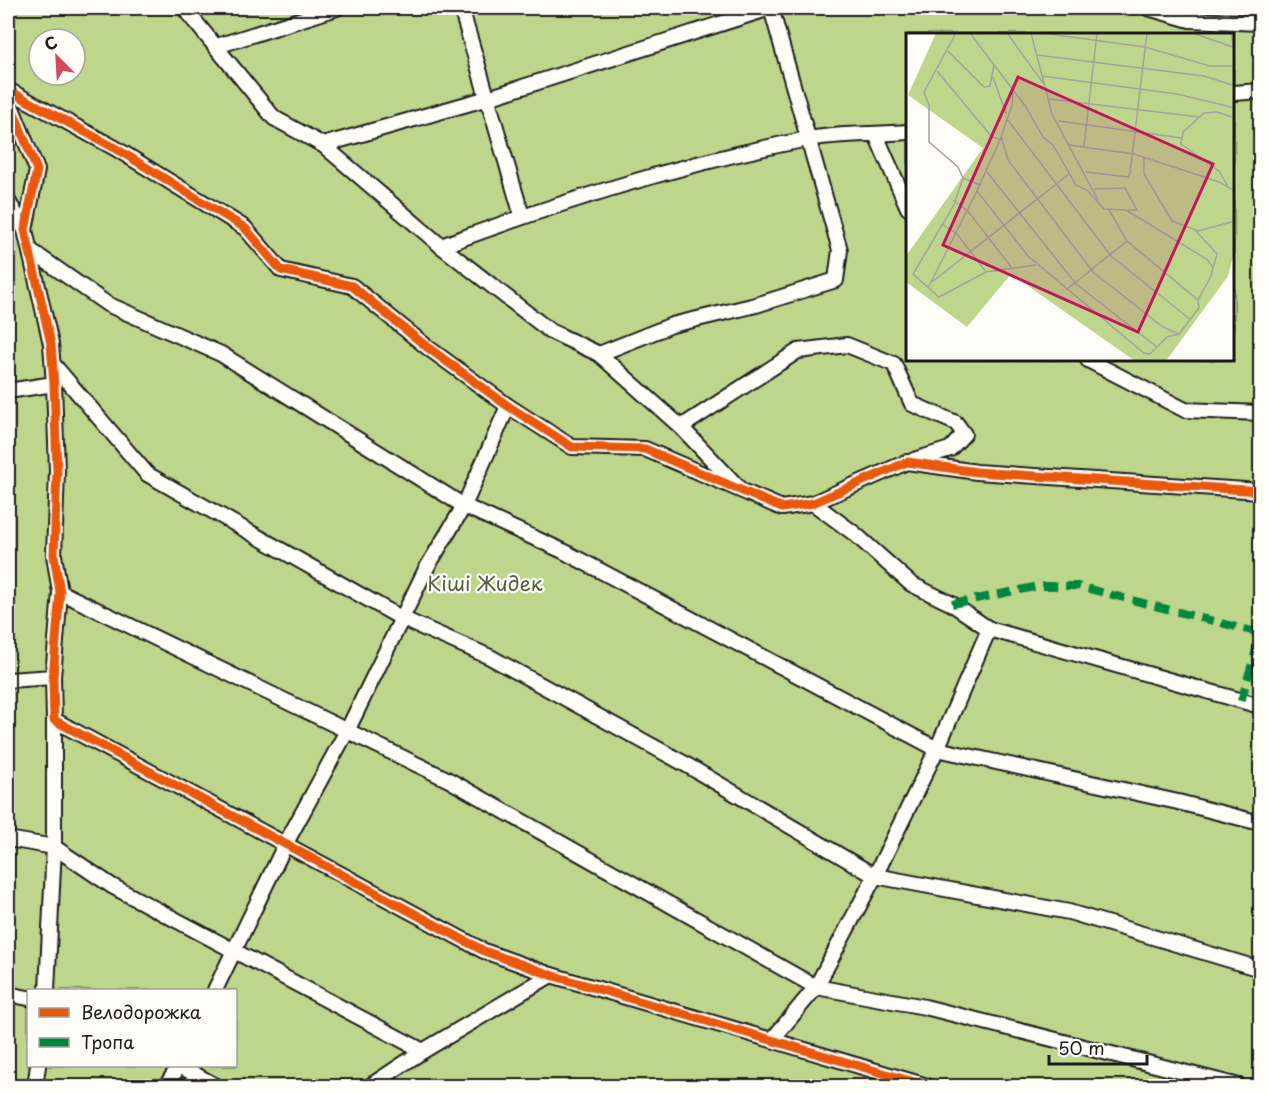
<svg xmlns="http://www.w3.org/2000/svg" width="1268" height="1094" viewBox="0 0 1268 1094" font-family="'Playpen Sans',sans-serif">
	<rect width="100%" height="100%" fill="#fdfcf7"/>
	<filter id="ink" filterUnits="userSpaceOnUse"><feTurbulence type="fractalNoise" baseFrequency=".0167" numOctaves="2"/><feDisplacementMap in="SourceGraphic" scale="12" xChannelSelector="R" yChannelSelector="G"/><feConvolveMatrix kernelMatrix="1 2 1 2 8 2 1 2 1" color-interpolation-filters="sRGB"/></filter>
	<g filter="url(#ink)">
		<!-- green -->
		<path fill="#bed68c" stroke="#6d7954" stroke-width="1.5" fill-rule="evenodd" d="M8,8h1252v1078h-1252zM908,34h326v326h-326zM39,39h36v36h-36zM28,990h208v76h-208z"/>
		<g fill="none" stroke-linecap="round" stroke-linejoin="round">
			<!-- minor casing -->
			<g stroke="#1c1c1c" stroke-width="18">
				<g id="minor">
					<polyline points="184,8 274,118 323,145 441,246 550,331 599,354 681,427 738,487"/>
					<polyline points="461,8 522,216"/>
					<polyline points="1148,8 1190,20 1260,23"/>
					<polyline points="217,46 337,8"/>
					<polyline points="8,90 115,148 245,228 281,270 352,286 427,347 508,406 572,447 645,449 782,508 813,503 907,462 977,472 1260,491"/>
					<polyline points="1234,93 1260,91"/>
					<polyline points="8,98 37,170 25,230 51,344 54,384 57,471 54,555 60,592 53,677 54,720 484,951 551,975 927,1086"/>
					<polyline points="876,135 908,208"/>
					<polyline points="323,145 488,98 770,8"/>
					<polyline points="8,201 25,230"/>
					<path d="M441,246c120,-44 241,-83 367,-107 32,-6 67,-4 100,-7"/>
					<polyline points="30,250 107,304 221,354 464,506 563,551 937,749 1178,802 1260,823"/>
					<polyline points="599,354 672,325 756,305 836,280 840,250 771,8"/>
					<polyline points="1088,360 1185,410 1260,413"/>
					<polyline points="53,364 147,474 401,618 490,657 685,764 875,876 1069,912 1260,969"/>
					<polyline points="8,391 54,384"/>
					<polyline points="681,427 798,351 847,345 894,364 912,404 956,423 964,434 950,449 914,460"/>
					<polyline points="813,503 855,534 911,584 952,604 989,629 1260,706"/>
					<polyline points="60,592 449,780 816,987 925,1007 1239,1086"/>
					<polyline points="8,680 53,677"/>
					<polyline points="8,839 54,847 112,886 423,1051"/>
					<polyline points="47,990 54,847 54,720"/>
					<polyline points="215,990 286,843 348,729 426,569 464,506 508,406"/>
					<polyline points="8,994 28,998"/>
					<polyline points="772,1040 816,987 875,876 937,749 989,629"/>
					<polyline points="180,1066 216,1086"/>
					<polyline points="35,1086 38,1066"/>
					<polyline points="166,1086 179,1066"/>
					<polyline points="370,1086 423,1051 551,975"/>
				</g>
			</g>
			<!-- minor -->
			<use href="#minor" stroke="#fdfcf7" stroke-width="14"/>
			<!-- quiet -->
			<g stroke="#00873e" stroke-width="8" stroke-dasharray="15 8" stroke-linecap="butt">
				<polyline points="952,604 1039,586 1078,586 1260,633"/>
				<polyline points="1241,701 1260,636"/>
			</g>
			<!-- cycleway casing -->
			<g stroke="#fdfcf7" stroke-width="13">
				<g id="cycleway">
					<polyline points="8,90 115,148 245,228 281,270 352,286 427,347 508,406 572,447 645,449 782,508 813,503 907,462 977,472 1260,491"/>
					<polyline points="8,98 37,170 25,230 51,344 54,384 57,471 54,555 60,592 53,677 54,720 484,951 551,975 927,1086"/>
				</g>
			</g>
			<!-- cycleway -->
			<use href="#cycleway" stroke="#e8590c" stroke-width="9"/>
		</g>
	</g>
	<g text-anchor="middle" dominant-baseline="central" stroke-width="4.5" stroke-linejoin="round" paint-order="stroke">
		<!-- park labels -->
		<g font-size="20" fill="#555d43" stroke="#fdfcf7">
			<text x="485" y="583">Кіші Жидек</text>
		</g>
	</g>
	<!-- overview -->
	<g transform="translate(906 33)">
		<rect width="328" height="328" fill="#fdfcf7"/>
		<path d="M30,0h298v220l-6,23 -62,85h-31l-124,-87 -44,53 -61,-45v-26l77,-108 -75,-53z" fill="#bed68c"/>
		<path fill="none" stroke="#a3a29f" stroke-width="1.5" d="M50,0l-32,59 5,13v37l29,25 5,11 -9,27 -41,69 26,23 47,-25 50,-7M64,0l56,74 17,30 10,8 23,40 11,5 17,19 22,1 82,50 5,8 -2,8 -13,24 -71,-59 -18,-31M101,0l36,50M125,0l21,81 46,86M136,0l103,14 65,19h25M286,0l41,14M325,0l4,24M42,18l36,36 6,-1 4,-21M131,22l167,21 31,10M31,38l55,66 8,2M136,43l135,18 58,14M87,44l13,37M107,57l-1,15 -12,35 -23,51 51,65 116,97 6,1 17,-17 12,-3 20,-26 -1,-8M143,66l150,18M101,86l104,137 80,64M153,88l123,17M95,103l7,24 85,112 70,55 16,7M163,112l65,9 85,28 16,9M178,113l13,-113M238,124v17l28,47 26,10 37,-10M81,139l89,112 81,63M180,139l42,5 2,-4 17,-140M57,145l17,7M321,152l-8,-14 -38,-27 2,-12 21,-19 13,-1 18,6M188,156l31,-1 12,22h-9M47,167l15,11 43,56M36,191l15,10 29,38M290,198l21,23 -4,14M26,249l137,-108M22,255l49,-97M160,257l61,-49"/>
		<path fill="#c2185b" fill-opacity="0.15" stroke="#c2185b" stroke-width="3" d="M112,44l195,87 -75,168 -195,-87z"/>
		<rect width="328" height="328" fill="none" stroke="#1c1c1c" stroke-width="3"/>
	</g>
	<!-- margin -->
	<rect width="1268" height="1094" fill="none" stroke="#fdfcf7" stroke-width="30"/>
	<rect x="15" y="15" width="1238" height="1064" fill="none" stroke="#1c1c1c" stroke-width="2" filter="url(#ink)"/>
	<!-- legend -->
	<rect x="27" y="989" width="210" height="78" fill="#fdfcf7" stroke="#a3a29f" stroke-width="1.5"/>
	<rect x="39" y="1008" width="30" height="9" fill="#e8590c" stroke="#a3a29f" stroke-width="1.5"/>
	<text x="81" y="1019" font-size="18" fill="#1c1c1c">Велодорожка</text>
	<rect x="39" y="1038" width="30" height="9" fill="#00873e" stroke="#a3a29f" stroke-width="1.5"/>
	<text x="81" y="1049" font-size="18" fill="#1c1c1c">Тропа</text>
	<!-- north arrow -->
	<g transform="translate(57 57) rotate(336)"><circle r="28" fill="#fdfcf7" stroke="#a3a29f" stroke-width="1.5"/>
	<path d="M0-4.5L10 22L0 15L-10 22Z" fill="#d1495b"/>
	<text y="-9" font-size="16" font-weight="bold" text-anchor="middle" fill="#1c1c1c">С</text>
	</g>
	<!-- scale -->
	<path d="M1049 1055v9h98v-9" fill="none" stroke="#1c1c1c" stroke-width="3"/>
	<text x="1058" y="1055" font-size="18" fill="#1c1c1c" stroke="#fdfcf7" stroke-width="4.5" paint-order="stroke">50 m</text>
</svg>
